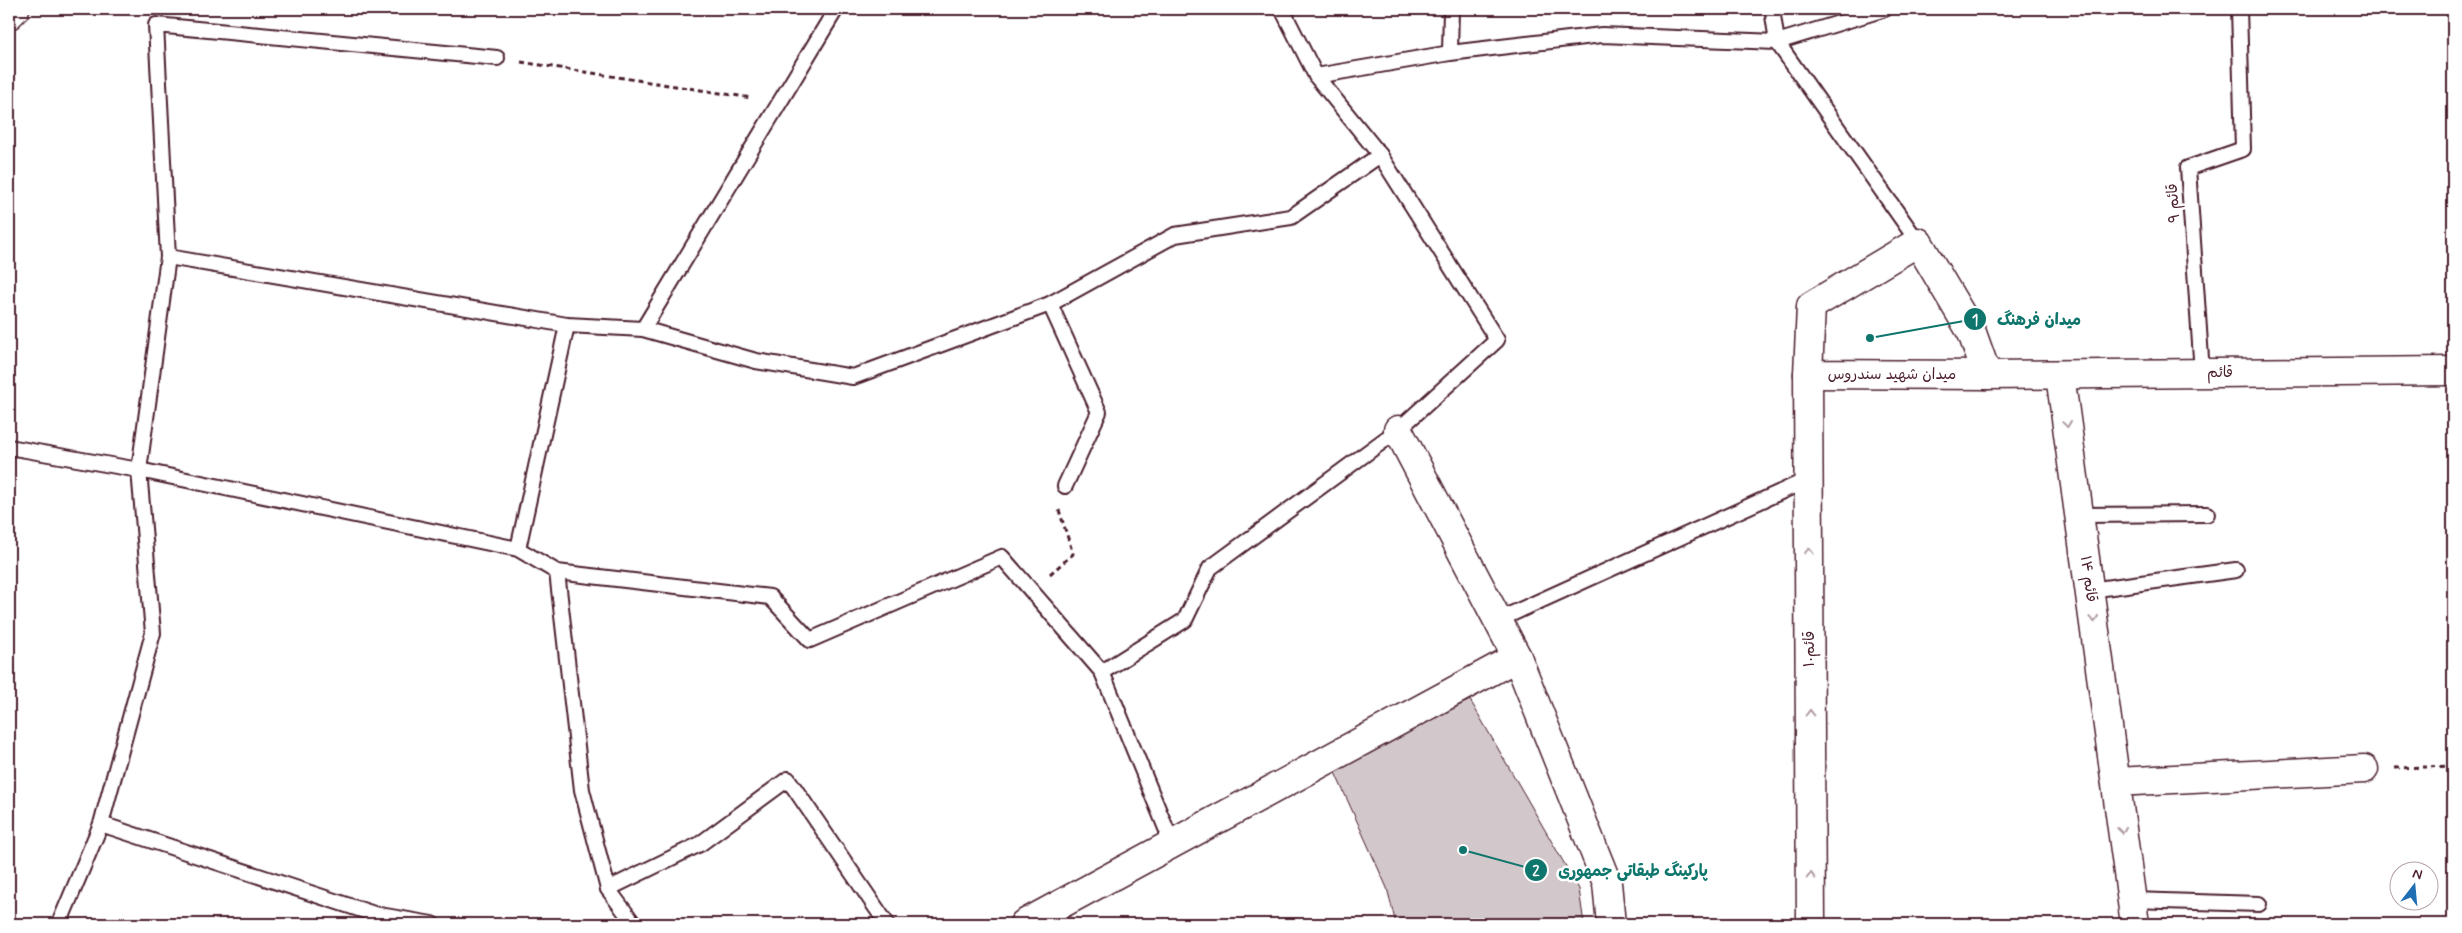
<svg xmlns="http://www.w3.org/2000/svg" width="2462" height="933" viewBox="0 0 2462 933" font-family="Mynerve,'Playpen Sans Arabic',sans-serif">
	<rect width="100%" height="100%" fill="#fff"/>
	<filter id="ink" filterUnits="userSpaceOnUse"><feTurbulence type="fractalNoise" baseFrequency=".02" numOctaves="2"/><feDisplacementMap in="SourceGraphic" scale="10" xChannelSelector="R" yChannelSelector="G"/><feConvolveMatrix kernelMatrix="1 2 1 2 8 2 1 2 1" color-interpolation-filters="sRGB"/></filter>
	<g filter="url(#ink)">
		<!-- building -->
		<polygon fill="#d2c7cb" stroke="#4a1f2b" points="1470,700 1579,889 1584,924 1396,924 1387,888 1333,768"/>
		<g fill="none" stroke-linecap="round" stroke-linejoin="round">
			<!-- lane casing -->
			<g stroke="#4a1f2b" stroke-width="18">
				<g id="lane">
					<polyline points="1772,9 1777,42 1918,242"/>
					<polyline points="1450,53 1451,9"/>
					<polyline points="1316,76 1450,53 1602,35 1777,42 1885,9"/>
					<polyline points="168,257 567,325 643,329 756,361 853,377 1050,304 1175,235 1291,217 1380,155"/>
					<polyline points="1050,304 1099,412 1065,486"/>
					<polyline points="643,329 836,9"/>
					<polyline points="2202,373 2188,168 2243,149 2239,9"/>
					<polyline points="9,447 139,470 518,549 557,572 770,597 810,640 1002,557 1102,672 1172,843"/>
					<polyline points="2079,515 2207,514"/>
					<polyline points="518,549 567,325"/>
					<polyline points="557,572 582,790 608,889 634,924"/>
					<polyline points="2090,590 2236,570"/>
					<polyline points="1498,620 1809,479"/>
					<polyline points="1102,672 1185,620 1210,568 1398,430 1497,340 1380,155 1316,76 1282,9"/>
					<polyline points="101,824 374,914 432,924"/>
					<polyline points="608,889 700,844 788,779 887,924"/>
					<polyline points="2132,900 2259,904"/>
					<polyline points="59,924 101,824 153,633 139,470 168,257 156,25 497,58"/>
				</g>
			</g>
			<!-- street casing -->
			<g stroke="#4a1f2b" stroke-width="31">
				<g id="street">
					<polygon points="1918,242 1972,333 1987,375 1808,374 1811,306"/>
					<polyline points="1808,374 1811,924"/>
					<polyline points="1987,375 2453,371"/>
					<polyline points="2060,375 2135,924"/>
					<polyline points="1517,657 1607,883 1611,924"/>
					<polyline points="2116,782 2364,769"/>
					<polyline points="1024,924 1517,657 1398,430"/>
				</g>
			</g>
			<!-- secondary casing -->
			<g stroke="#4a1f2b" stroke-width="31">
				<polyline id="secondary" points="9,15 15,9"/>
			</g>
			<!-- path -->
			<g stroke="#4a1f2b" stroke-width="3" stroke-dasharray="5 4" stroke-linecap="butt">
				<polyline points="129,9 136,13"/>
				<polyline points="521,62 752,98"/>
				<polyline points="1050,574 1073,554 1059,510"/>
				<polyline points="2395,768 2453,766"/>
			</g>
			<!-- lane -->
			<use href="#lane" stroke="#fff" stroke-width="14"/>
			<!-- street -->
			<use href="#street" stroke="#fff" stroke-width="28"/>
			<!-- secondary -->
			<use href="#secondary" stroke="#fff" stroke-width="28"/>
		</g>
		<!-- one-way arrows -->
		<defs><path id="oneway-chevron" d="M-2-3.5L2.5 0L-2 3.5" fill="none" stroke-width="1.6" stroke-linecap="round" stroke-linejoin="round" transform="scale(1.25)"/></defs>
		<g stroke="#ae9aa0">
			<use href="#oneway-chevron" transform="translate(2067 424) rotate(82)"/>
			<use href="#oneway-chevron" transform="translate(1809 551) rotate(-90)"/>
			<use href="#oneway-chevron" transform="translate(2094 619) rotate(82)"/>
			<use href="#oneway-chevron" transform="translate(1810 713) rotate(-90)"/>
			<use href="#oneway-chevron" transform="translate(2122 830) rotate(82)"/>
			<use href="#oneway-chevron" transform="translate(1811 876) rotate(-90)"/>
		</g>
	</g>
	<g text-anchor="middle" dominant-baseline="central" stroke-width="5" stroke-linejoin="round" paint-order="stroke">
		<!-- street labels -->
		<g font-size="15" fill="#4a1f2b" stroke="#fff">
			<text transform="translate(2174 203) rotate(-94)">قائم ۹</text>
			<text x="2220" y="373">قائم</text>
			<text x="1892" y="375">میدان شهید سندروس</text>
			<text transform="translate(2088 579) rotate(82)">قائم ۱۴</text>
			<text transform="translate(1810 649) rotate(-90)">قائم۱۰</text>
		</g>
	</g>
	<!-- callouts -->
	<path fill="none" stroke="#0f766e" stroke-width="2" d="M1870 338L1975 319M1463 850L1536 870"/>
	<g fill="#0f766e" stroke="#fff" stroke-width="2">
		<circle cx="1870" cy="338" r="5"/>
		<circle cx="1463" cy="850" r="5"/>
		<circle cx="1975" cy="319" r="12"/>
		<circle cx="1536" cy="870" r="12"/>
	</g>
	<g font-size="15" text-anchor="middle" font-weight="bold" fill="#fff">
		<text x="1975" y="325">1</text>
		<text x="1536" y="876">2</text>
	</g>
	<g font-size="16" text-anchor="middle" font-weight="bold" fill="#0f766e" stroke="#fff" stroke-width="5" stroke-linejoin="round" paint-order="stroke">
		<text x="2039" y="325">میدان فرهنگ</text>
		<text x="1633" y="876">پارکینگ طبقاتی جمهوری</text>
	</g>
	<!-- margin -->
	<rect width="2462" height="933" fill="none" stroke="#fff" stroke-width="30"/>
	<rect x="15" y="15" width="2432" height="903" fill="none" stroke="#4a1f2b" stroke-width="2" filter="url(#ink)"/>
	<!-- north arrow -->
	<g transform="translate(2414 886) rotate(16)"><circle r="24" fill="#ffffff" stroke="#b7a5aa"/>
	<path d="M0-4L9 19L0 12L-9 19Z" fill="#1f6fb2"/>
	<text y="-8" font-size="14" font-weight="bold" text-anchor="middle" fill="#4a1f2b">N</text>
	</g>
</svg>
